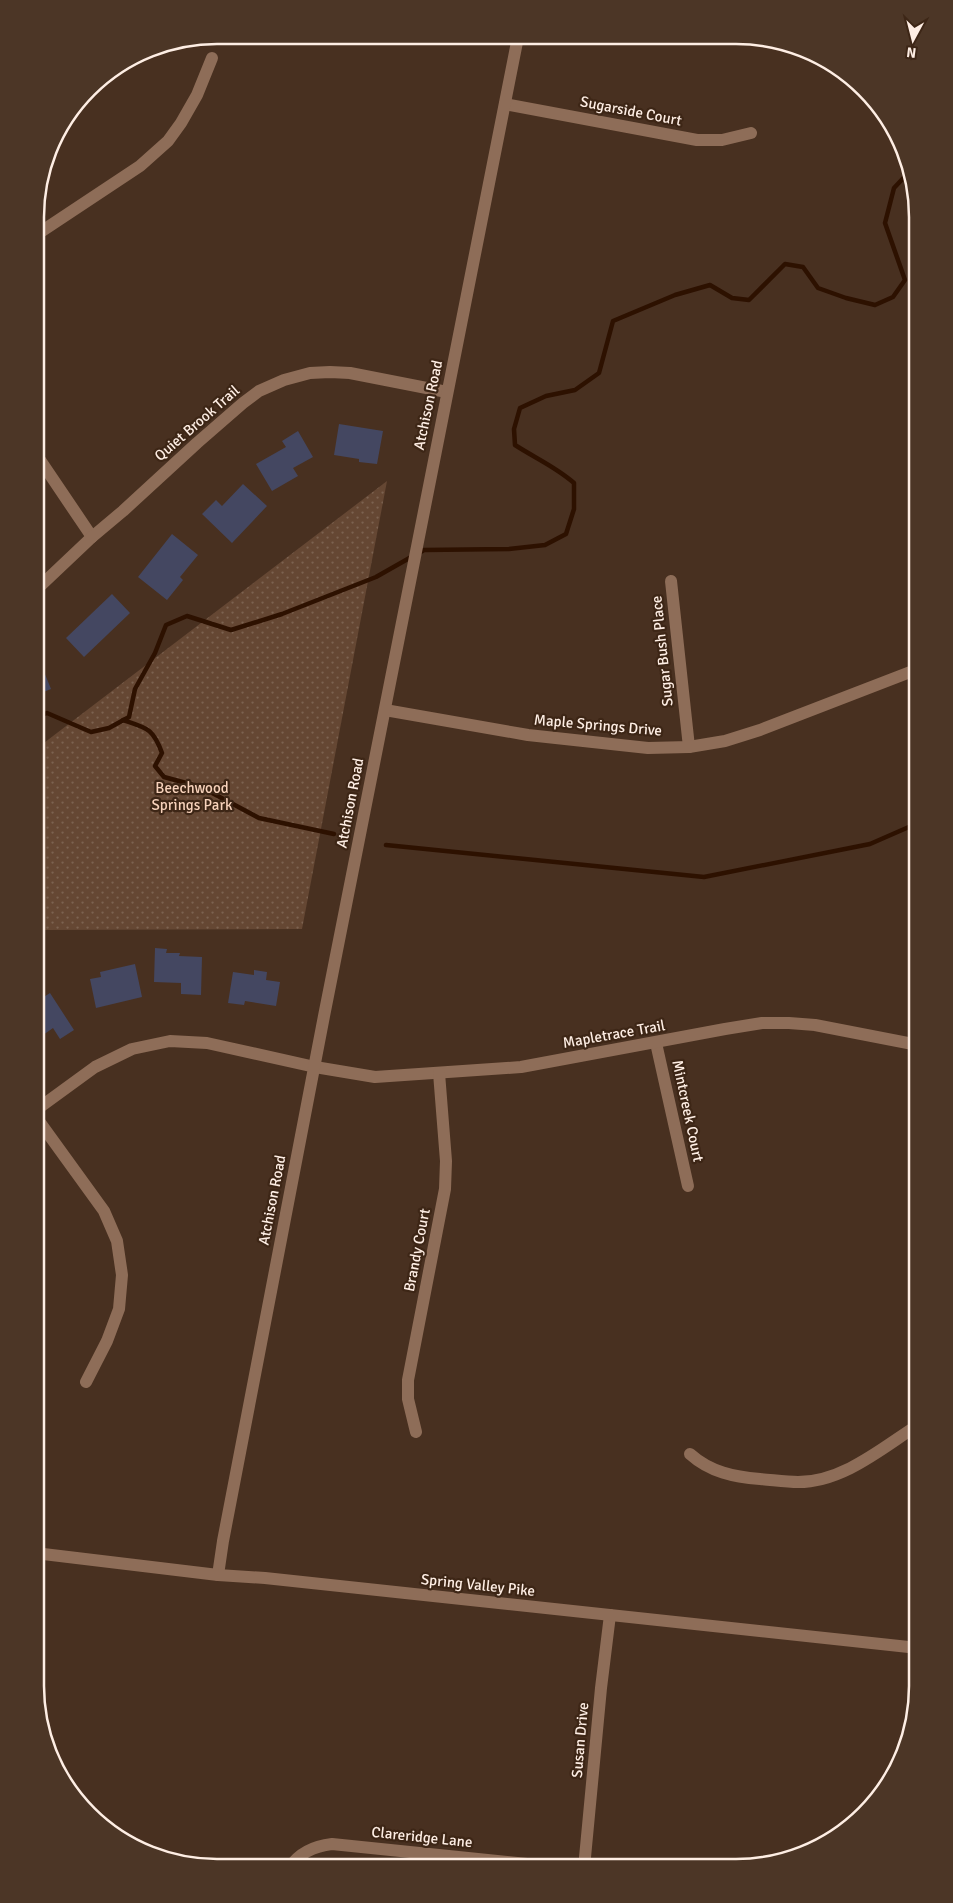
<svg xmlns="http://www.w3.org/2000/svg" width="953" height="1903" viewBox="0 0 953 1903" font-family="Signika,sans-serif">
	<defs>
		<pattern id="park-dots" width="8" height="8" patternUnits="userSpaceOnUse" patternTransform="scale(1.25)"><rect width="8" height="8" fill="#654733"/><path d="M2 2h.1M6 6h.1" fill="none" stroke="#7c6250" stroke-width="1.8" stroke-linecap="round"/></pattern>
	</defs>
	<rect width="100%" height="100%" fill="#483020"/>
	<!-- park -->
	<polygon fill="url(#park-dots)" points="387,481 302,929 43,930 36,937 36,749"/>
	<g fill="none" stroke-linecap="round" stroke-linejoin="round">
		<!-- stream -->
		<g stroke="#2d1100" stroke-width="4.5">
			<path d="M419,553l5,-3 85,-1 36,-4 21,-11 8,-25v-26c-18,-16 -39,-25 -59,-38l-1,-16 6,-21 26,-12 29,-6 24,-17 14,-52 62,-26 35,-10 22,13 17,2 36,-36 18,3 15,21 28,10 29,7 18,-8 12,-17 -20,-57 9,-35 16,-17"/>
			<polyline points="36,717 47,713 91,732 109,728 129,717 135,689 155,653 166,625 187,616 231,630 282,614 376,577 413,556"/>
			<path d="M123,720c24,8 30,8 39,33l-7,13 9,11 37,10 58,31 75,16"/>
			<polyline points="386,845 704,877 870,844 918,823"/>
		</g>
	</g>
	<!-- building -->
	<g fill="#444761">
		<polygon points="339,424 383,431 377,464 359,462 359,459 334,455"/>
		<polygon points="298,431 313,457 293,468 298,476 272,491 256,464 286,447 282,441"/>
		<polygon points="243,484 267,506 232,543 202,514 216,500 222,506"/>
		<polygon points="172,534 198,555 180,577 183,580 167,600 138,577"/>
		<polygon points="112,594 130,613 84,657 66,638"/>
		<polygon points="36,652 51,689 36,695"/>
		<polygon points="155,948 167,949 166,953 180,953 179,956 202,957 201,995 181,994 181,983 154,982"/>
		<polygon points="135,964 142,997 96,1008 90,979 101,977 100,972"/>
		<polygon points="254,970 267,972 266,980 280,982 276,1006 245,1001 244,1005 228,1003 233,972 254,975"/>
		<polygon points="50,993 74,1030 60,1039 53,1028 36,1040 36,1002"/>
	</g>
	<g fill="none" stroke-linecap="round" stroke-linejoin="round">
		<!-- minor -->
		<g stroke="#8e6d58" stroke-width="12">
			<polyline points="505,104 697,140 722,140 751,133"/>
			<polyline points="36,235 140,166 168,141 181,123 197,95 212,58"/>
			<polyline points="36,454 92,537"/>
			<polyline points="671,581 689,747"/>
			<polyline points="36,590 92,537 123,511 197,443 243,403 259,391 284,380 310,373 330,372 350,373 447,392"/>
			<polyline points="385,710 528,735 648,748 689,747 725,741 760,730 918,669"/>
			<polyline points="656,1043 688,1186"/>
			<polyline points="36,1110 95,1067 132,1049 170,1041 207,1043 315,1067 375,1077 521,1067 725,1029 762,1023 789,1023 815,1025 918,1045"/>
			<polyline points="36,1117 104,1211 117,1241 122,1275 119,1309 107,1341 86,1382"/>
			<polyline points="416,1432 408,1399 408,1380 445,1189 446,1161 439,1073"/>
			<path d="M690,1454c20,18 44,23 70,25 13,1 26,3 38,3 45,0 84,-34 120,-57"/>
			<polyline points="218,1575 223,1541 324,1016 518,37"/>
			<path d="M290,1867c10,-15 25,-21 42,-23l225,23"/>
			<polyline points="584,1868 601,1688 610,1615"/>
		</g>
		<!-- tertiary -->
		<polyline stroke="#8e6d58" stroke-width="12" points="35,1553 218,1575 265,1578 918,1648"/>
	</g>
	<g text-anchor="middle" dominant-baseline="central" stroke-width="4.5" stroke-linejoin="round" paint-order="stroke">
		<!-- street labels -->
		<g font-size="15" fill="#feeee4" stroke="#3d2616">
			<text transform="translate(631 111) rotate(11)">Sugarside Court</text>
			<text transform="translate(428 405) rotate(-78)">Atchison Road</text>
			<text transform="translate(197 423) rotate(-41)">Quiet Brook Trail</text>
			<text transform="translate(662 651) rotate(-96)">Sugar Bush Place</text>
			<text transform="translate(598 725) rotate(5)">Maple Springs Drive</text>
			<text transform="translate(350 803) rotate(-79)">Atchison Road</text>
			<text transform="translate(614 1034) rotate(-10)">Mapletrace Trail</text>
			<text transform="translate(688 1111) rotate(78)">Mintcreek Court</text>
			<text transform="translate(272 1200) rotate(-79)">Atchison Road</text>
			<text transform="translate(417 1250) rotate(-79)">Brandy Court</text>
			<text transform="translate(478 1585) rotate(6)">Spring Valley Pike</text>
			<text transform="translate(580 1740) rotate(-85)">Susan Drive</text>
			<text transform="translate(422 1837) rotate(6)">Clareridge Lane</text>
		</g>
		<!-- park labels -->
		<g font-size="15" fill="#f7d2bb" stroke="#3d2616">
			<text x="192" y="788">Beechwood<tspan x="192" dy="17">Springs Park</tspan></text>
		</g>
	</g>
	<!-- crop -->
	<path d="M0 0H953V1903H0ZM217 44H736A173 173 0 0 1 909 217V1686A173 173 0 0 1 736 1859H217A173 173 0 0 1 44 1686V217A173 173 0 0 1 217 44Z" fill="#4c3626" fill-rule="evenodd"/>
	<path fill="none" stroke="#feeee4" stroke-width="2.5" d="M217 44H736A173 173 0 0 1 909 217V1686A173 173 0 0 1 736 1859H217A173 173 0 0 1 44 1686V217A173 173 0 0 1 217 44Z"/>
	<!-- north arrow -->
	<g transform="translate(913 40) rotate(187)" stroke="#3d2616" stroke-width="4" paint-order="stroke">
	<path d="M0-4L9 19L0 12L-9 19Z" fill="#feeee4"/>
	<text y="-8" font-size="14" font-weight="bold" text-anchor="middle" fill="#feeee4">N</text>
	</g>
</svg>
